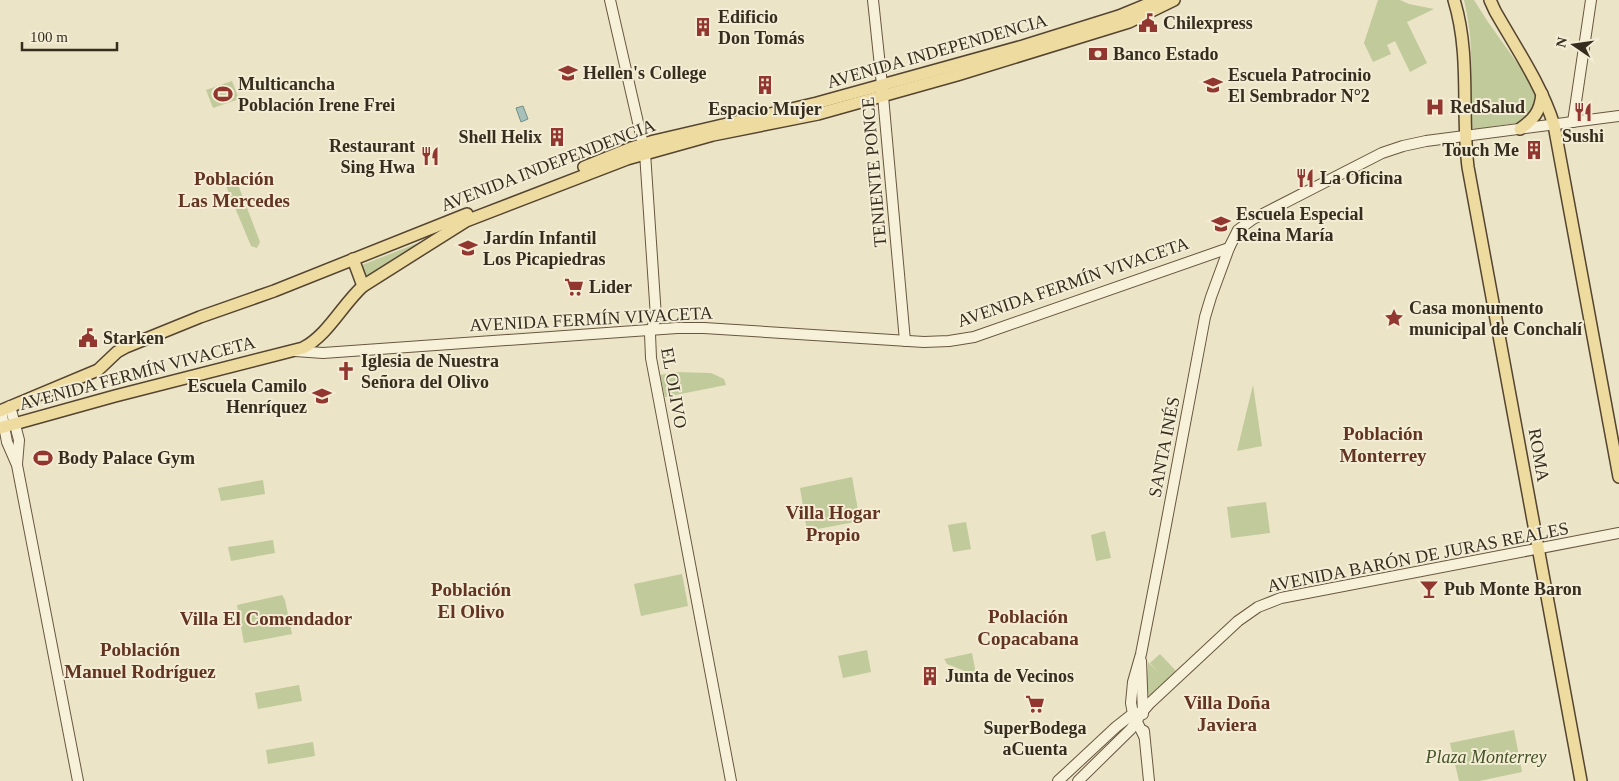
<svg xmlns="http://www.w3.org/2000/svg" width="1619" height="781" viewBox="0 0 1619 781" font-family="'Times New Roman',serif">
	<rect width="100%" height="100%" fill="#ece4c6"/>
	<!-- green -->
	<g fill="#c0ca9a">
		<polygon points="1378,0 1400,0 1409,4 1434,9 1407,22 1427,63 1410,72 1395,41 1387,45 1391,54 1373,62 1364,43"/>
		<path d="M1464,0h10l14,22 42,59 8,15v5l-14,21 -49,7 -4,-2c-2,-24 1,-48 0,-72 0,-19 -3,-37 -7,-55z"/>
		<polygon points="232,81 239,99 213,108 206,90"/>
		<polygon points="237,182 260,242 257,248 251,246 226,186"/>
		<polygon points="433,237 367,277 363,271 362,265"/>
		<polygon points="676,372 711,373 724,379 726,385 665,397 660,375"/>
		<polygon points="1253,385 1262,446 1237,451"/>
		<polygon points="852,477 860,521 807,531 800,488"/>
		<polygon points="263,480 265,494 221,501 218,488"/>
		<polygon points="1266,502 1270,533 1231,538 1227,507"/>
		<polygon points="966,522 971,549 953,552 948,525"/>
		<polygon points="1105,531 1111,558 1096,561 1091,535"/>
		<polygon points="273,540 275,553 231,561 228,547"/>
		<polygon points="682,574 688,606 641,616 634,584"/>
		<polygon points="282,595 285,600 292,634 244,643 237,605"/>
		<polygon points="867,650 871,672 843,678 838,656"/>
		<polygon points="972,653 976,674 972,674 947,664 944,659"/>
		<polygon points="1160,654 1176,671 1151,695 1146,695 1148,662 1158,672 1150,663"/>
		<polygon points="299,685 302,701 258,709 255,693"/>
		<polygon points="1514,730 1522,772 1479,781 1459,781 1450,743"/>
		<polygon points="313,742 315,756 268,764 266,750"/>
	</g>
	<!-- water -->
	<polygon fill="#a7c0ba" stroke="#6e8e88" points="523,106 528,119 521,122 516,108"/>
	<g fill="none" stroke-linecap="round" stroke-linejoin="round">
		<!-- secondary casing -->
		<g stroke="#685740" stroke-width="12">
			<g id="secondary">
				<polyline points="610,0 645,153 656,317 650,334 651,358 731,781"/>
				<polyline points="873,0 882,85 905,341"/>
				<polyline points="1573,122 1591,0"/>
				<polyline points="295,351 323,353 677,328 704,328 924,342 949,341 974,337 1229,248"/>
				<polyline points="10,406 19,440 17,464"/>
				<polyline points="1,410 7,442 17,465 78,781"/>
				<polyline points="1141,661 1143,714"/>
				<polyline points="1144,731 1149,781"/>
				<polyline points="1144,736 1133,714 1131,703 1133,682 1141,654 1162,546 1205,317 1211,297 1229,248 1238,230 1253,219 1382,153 1403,146 1426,141 1619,116"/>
				<polyline points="1058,781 1116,727 1130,716 1137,713"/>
				<polyline points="1078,781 1131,729 1143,711 1150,703 1238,621 1258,607 1281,598 1619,533"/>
			</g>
		</g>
		<!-- primary casing -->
		<g stroke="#544430" stroke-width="14">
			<g id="primary">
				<path d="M1454,0c17,55 7,112 14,167l113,614"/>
				<path d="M1490,0l5,11c21,37 46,73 59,114l65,352"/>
				<path d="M1520,129c14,-10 20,-17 22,-35"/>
				<polyline points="584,167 631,148 654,141 817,103 882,85 1023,46 1119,16 1158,0"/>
				<polyline points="353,259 363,286"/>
				<polyline points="0,411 98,370 117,352 126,347 200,317 274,291 467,214"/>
				<path d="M0,428l115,-32 188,-48c25,-13 39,-43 60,-62l103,-65 161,-62 86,-24 105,-21 139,-39 172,-53 45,-22"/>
			</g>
		</g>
		<!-- secondary -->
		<use href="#secondary" stroke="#f7f1d9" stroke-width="10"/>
		<!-- primary -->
		<use href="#primary" stroke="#eddba0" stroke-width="11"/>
	</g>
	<!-- icons -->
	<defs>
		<g id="civic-bare" transform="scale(1.5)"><path d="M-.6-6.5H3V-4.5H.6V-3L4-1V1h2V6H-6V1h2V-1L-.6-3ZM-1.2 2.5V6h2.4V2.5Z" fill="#923730" stroke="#f4edd5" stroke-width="2.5" paint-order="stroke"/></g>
		<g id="building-bare" transform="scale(1.5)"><path d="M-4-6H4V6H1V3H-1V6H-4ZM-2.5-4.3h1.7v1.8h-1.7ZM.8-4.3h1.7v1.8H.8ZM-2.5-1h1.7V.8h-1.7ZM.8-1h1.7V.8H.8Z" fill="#923730" stroke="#f4edd5" stroke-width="2.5" paint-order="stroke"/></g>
		<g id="bank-bare" transform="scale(1.5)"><path d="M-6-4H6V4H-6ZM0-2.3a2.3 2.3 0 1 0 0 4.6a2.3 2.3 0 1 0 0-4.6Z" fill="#923730" stroke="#f4edd5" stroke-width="2.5" paint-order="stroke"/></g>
		<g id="school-bare" transform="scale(1.5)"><path d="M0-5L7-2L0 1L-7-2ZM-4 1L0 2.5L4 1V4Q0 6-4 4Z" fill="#923730" stroke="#f4edd5" stroke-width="2.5" paint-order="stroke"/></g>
		<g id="stadium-bare" transform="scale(1.5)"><path d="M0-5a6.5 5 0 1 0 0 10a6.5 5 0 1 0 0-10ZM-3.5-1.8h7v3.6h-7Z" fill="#923730" stroke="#f4edd5" stroke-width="2.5" paint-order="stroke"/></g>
		<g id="hospital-bare" transform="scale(1.5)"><path d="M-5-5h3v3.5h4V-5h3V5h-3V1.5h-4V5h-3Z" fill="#923730" stroke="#f4edd5" stroke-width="2.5" paint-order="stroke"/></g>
		<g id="restaurant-bare" transform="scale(1.5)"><path d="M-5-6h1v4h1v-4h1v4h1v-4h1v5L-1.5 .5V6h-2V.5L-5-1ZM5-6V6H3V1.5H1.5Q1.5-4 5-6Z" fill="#923730" stroke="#f4edd5" stroke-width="2.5" paint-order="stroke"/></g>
		<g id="supermarket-bare" transform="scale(1.5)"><path d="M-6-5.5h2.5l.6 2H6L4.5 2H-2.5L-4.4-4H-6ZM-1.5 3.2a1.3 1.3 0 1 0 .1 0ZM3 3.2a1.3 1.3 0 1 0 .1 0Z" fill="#923730" stroke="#f4edd5" stroke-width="2.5" paint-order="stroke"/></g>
		<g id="sight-bare" transform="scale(1.5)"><path d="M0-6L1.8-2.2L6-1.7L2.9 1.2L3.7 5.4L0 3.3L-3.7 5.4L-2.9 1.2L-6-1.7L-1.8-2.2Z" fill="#923730" stroke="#f4edd5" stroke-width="2.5" paint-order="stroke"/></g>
		<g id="church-bare" transform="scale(1.5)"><path d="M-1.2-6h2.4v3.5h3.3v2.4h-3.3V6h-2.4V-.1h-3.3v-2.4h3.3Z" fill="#923730" stroke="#f4edd5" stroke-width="2.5" paint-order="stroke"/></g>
		<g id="bar-bare" transform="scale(1.5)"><path d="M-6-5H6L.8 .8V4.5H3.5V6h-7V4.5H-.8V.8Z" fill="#923730" stroke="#f4edd5" stroke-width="2.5" paint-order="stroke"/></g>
	</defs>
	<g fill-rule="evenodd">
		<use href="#civic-bare" x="1148" y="23"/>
		<use href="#building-bare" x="703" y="27"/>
		<use href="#bank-bare" x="1098" y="54"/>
		<use href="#school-bare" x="568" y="73"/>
		<use href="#building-bare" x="765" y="85"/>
		<use href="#school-bare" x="1213" y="85"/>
		<use href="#stadium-bare" x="223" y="94"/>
		<use href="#hospital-bare" x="1435" y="107"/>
		<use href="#restaurant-bare" x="1583" y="112"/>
		<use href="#building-bare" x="557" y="137"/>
		<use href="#building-bare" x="1534" y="150"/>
		<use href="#restaurant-bare" x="430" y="156"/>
		<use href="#restaurant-bare" x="1305" y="178"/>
		<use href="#school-bare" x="1221" y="224"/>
		<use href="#school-bare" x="468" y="248"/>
		<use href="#supermarket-bare" x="574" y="287"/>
		<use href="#sight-bare" x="1394" y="318"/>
		<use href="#civic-bare" x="88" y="338"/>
		<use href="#church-bare" x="346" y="371"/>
		<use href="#school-bare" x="322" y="396"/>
		<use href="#stadium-bare" x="43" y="458"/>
		<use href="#bar-bare" x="1429" y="589"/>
		<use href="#building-bare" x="930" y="676"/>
		<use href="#supermarket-bare" x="1035" y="704"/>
	</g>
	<g text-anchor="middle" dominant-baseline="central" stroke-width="4" stroke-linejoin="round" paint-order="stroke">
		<!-- poi labels -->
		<g font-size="18" font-weight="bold" fill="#372d1f" stroke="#f4edd5" text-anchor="start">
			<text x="718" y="17">Edificio<tspan x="718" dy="21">Don Tomás</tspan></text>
			<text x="1163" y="23">Chilexpress</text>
			<text x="1113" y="54">Banco Estado</text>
			<text x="583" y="73">Hellen's College</text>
			<text x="1228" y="75">Escuela Patrocinio<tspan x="1228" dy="21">El Sembrador N°2</tspan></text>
			<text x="238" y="84">Multicancha<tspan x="238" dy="21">Población Irene Frei</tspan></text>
			<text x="1450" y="107">RedSalud</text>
			<text x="765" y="109" text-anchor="middle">Espacio Mujer</text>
			<text x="1583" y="136" text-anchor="middle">Sushi</text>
			<text x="542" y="137" text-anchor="end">Shell Helix</text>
			<text x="415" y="146" text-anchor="end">Restaurant<tspan x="415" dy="21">Sing Hwa</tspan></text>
			<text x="1519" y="150" text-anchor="end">Touch Me</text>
			<text x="1320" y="178">La Oficina</text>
			<text x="1236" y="214">Escuela Especial<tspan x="1236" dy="21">Reina María</tspan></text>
			<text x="483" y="238">Jardín Infantil<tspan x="483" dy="21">Los Picapiedras</tspan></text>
			<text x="589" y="287">Lider</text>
			<text x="1409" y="308">Casa monumento<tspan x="1409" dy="21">municipal de Conchalí</tspan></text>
			<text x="103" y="338">Starken</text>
			<text x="361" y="361">Iglesia de Nuestra<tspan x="361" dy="21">Señora del Olivo</tspan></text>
			<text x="307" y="386" text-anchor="end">Escuela Camilo<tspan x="307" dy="21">Henríquez</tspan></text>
			<text x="58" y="458">Body Palace Gym</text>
			<text x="1444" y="589">Pub Monte Baron</text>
			<text x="945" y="676">Junta de Vecinos</text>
			<text x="1035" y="728" text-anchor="middle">SuperBodega<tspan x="1035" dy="21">aCuenta</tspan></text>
		</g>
		<!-- street labels -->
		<g font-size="18" fill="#372d1f" stroke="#f4edd5">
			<text transform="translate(937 51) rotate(-16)">AVENIDA INDEPENDENCIA</text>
			<text transform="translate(548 165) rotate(-21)">AVENIDA INDEPENDENCIA</text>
			<text transform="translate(874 172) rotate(-95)">TENIENTE PONCE</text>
			<text transform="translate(1073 282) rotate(-19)">AVENIDA FERMÍN VIVACETA</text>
			<text transform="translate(591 319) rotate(-3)">AVENIDA FERMÍN VIVACETA</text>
			<text transform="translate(137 373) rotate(-15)">AVENIDA FERMÍN VIVACETA</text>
			<text transform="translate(674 388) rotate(80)">EL OLIVO</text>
			<text transform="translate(1164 447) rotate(-79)">SANTA INÉS</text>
			<text transform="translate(1539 455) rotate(80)">ROMA</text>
			<text transform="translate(1418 557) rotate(-11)">AVENIDA BARÓN DE JURAS REALES</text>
		</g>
		<!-- park labels -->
		<g font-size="18" font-style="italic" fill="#445227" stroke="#f4edd5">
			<text x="1486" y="757">Plaza Monterrey</text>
		</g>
		<!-- neighbourhood labels -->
		<g font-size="19" font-weight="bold" fill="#623421" stroke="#f4edd5">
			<text x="234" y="178">Población<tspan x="234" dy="22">Las Mercedes</tspan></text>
			<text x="1383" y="433">Población<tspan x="1383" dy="22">Monterrey</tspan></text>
			<text x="833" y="512">Villa Hogar<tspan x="833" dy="22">Propio</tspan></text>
			<text x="471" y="589">Población<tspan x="471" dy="22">El Olivo</tspan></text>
			<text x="1028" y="616">Población<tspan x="1028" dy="22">Copacabana</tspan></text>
			<text x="266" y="618">Villa El Comendador</text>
			<text x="140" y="649">Población<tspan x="140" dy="22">Manuel Rodríguez</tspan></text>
			<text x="1227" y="702">Villa Doña<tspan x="1227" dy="22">Javiera</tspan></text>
		</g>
	</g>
	<!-- north arrow -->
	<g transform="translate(1574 45) rotate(283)" stroke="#f4edd5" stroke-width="4" paint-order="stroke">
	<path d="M0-4L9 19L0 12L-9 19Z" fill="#372d1f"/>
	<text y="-8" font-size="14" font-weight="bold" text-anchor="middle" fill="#372d1f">N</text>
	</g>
	<!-- scale -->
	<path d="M22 42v8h95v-8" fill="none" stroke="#372d1f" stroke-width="2.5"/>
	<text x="30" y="42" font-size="15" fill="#372d1f" stroke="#f4edd5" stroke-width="4" paint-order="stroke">100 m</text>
</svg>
